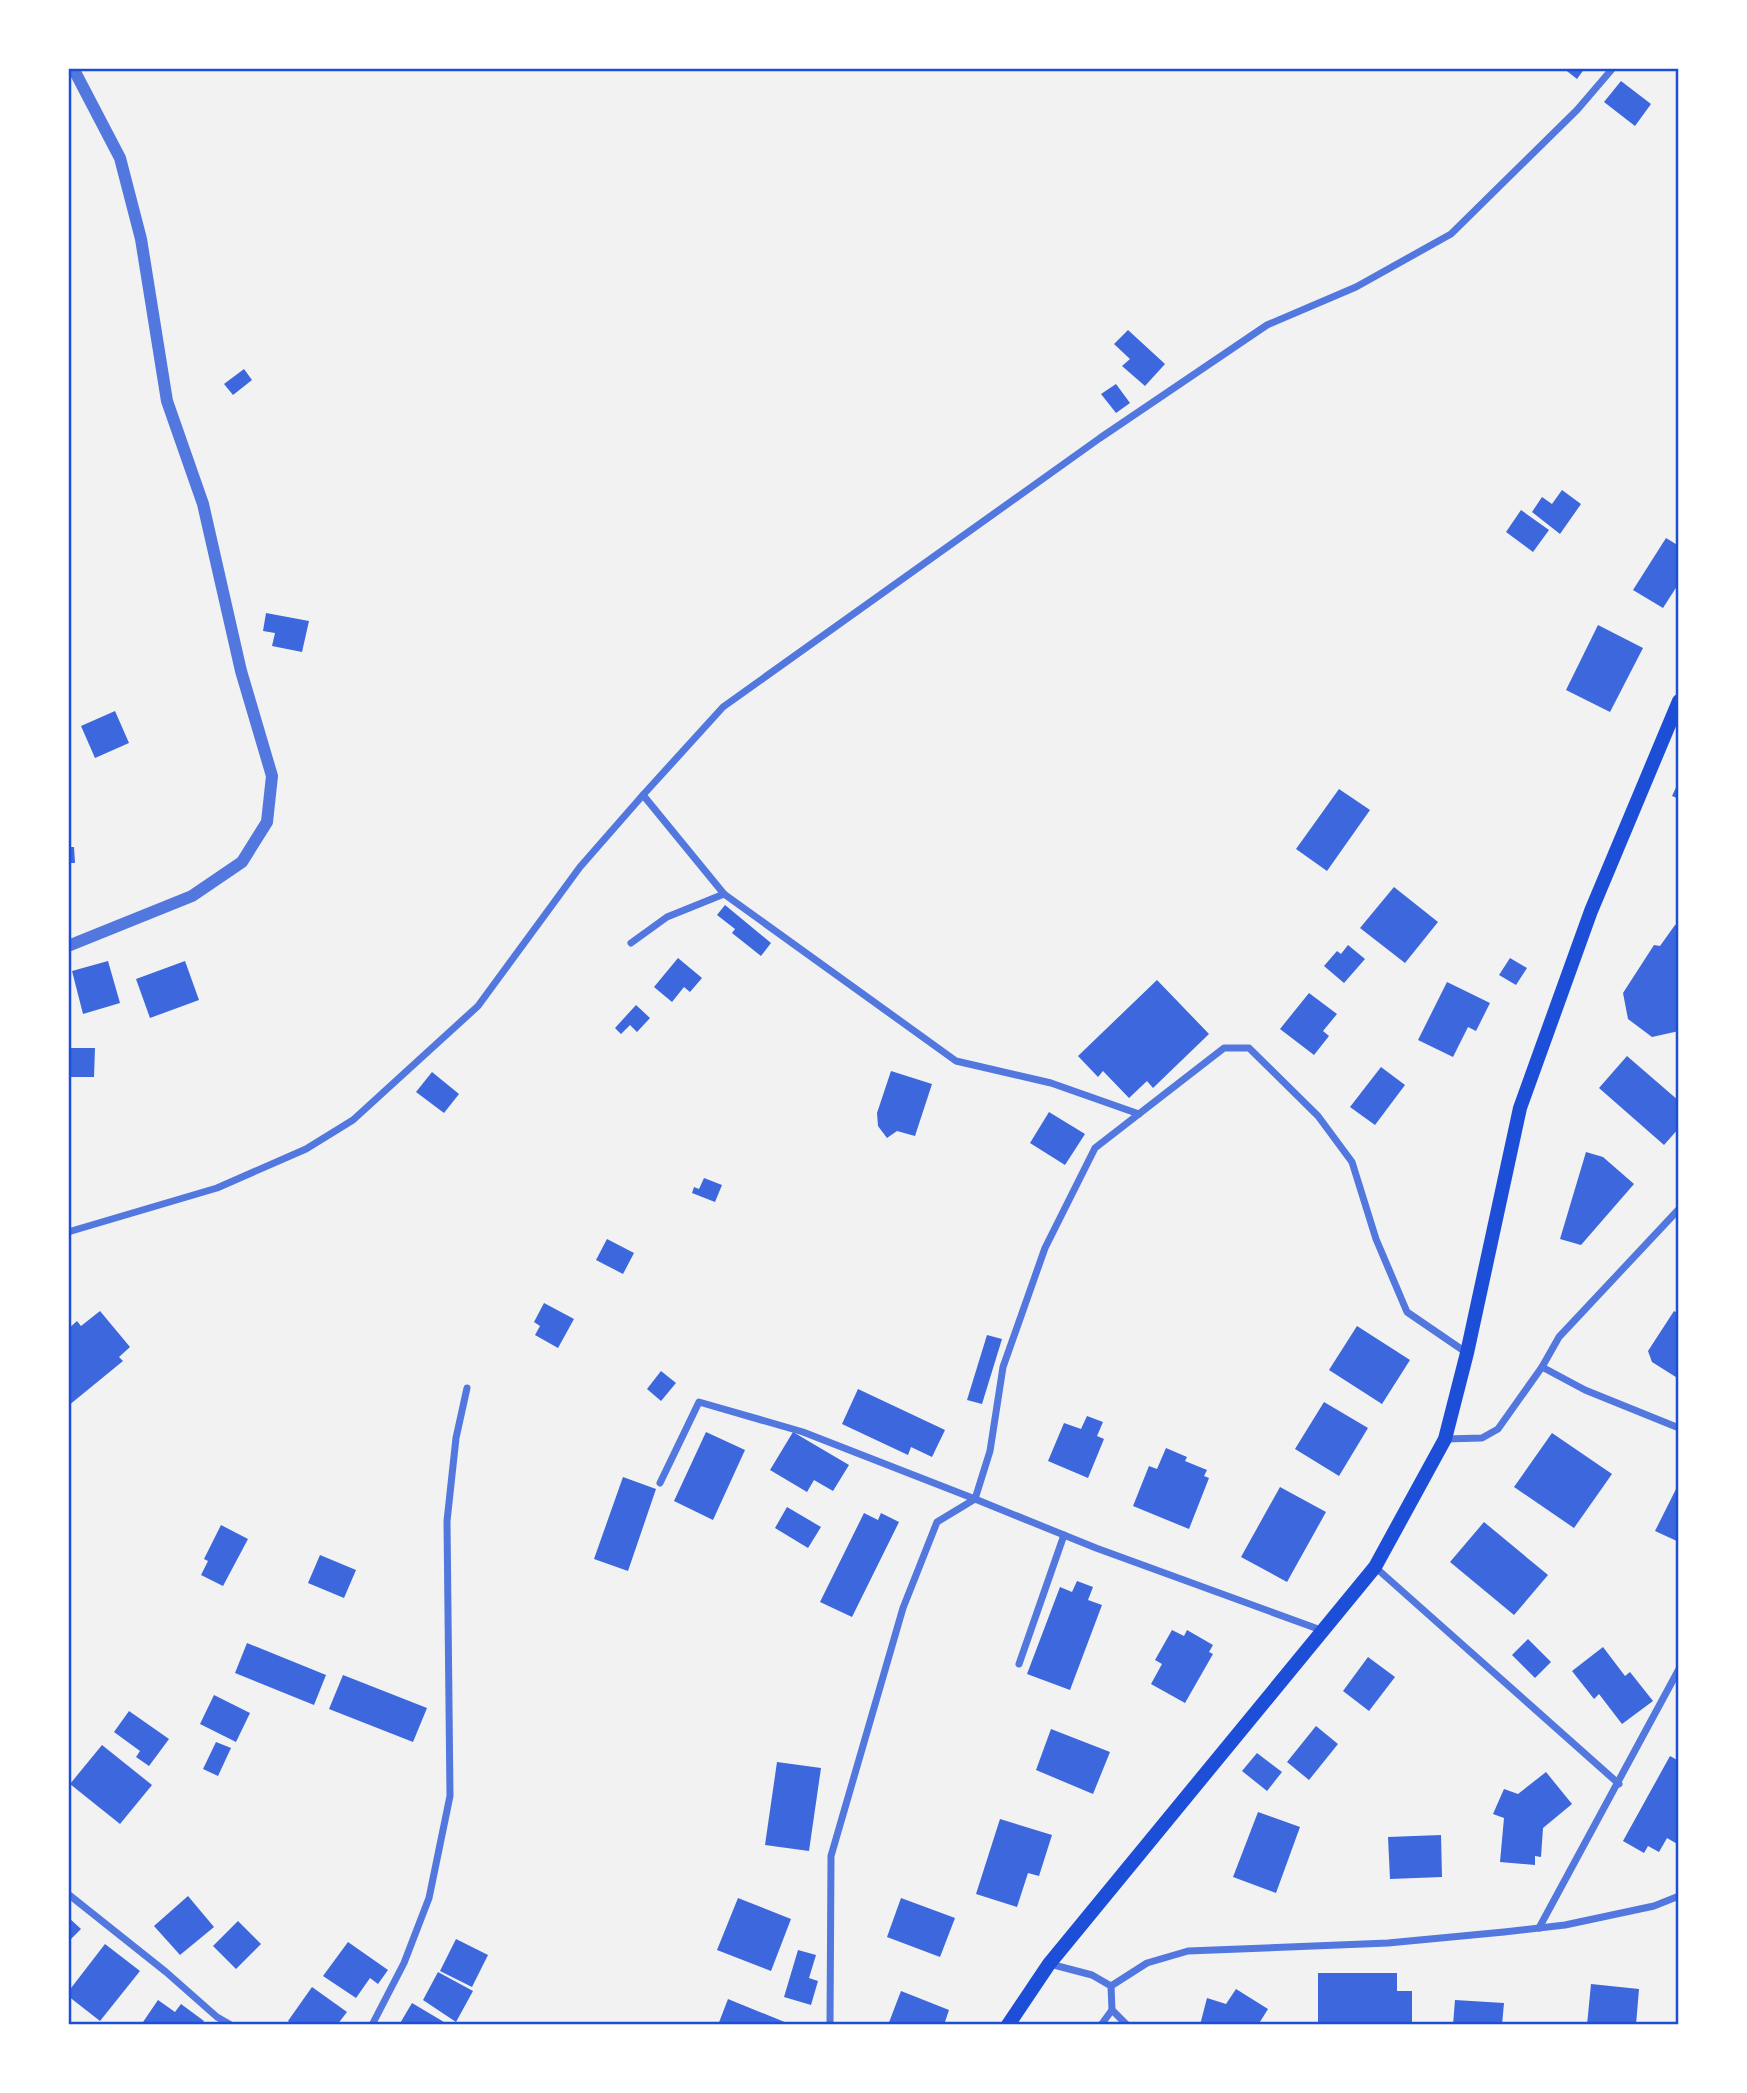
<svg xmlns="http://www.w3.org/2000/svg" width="1747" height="2093" viewBox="0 0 1747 2093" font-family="Manrope,sans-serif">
	<rect width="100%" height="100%" fill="#f2f2f2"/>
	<!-- building -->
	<g fill="#3d67dc">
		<polygon points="1563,68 1585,68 1577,79"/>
		<polygon points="1621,81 1651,104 1635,126 1604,102"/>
		<polygon points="1128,330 1165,364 1145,386 1122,366 1130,359 1114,344"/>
		<polygon points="244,369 252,380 233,395 224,384"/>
		<polygon points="1116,384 1130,403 1116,413 1101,394"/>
		<polygon points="1562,490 1581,504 1560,534 1532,512 1542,497 1552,504"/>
		<polygon points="1521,510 1549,530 1533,552 1506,532"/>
		<polygon points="1666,538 1679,546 1679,583 1663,608 1633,590"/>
		<polygon points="266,613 309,621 302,652 272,646 275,633 263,631"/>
		<polygon points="1598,625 1643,648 1610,712 1566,690"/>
		<polygon points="115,711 129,743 95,758 81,726"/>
		<polygon points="1679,781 1679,799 1672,796"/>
		<polygon points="1339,789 1370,810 1327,871 1296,849"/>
		<polygon points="68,847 74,847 75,863 68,863"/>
		<polygon points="1394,887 1438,922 1405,963 1360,928"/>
		<polygon points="725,905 771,943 761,956 732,933 735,929 717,915"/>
		<polygon points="1679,924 1679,1031 1652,1037 1628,1019 1623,993 1654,945 1660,946 1675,925"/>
		<polygon points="1348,945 1365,959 1344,983 1324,966 1337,951 1341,954"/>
		<polygon points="678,958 702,978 690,992 684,987 672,1002 654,987"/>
		<polygon points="1510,958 1527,968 1516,985 1499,975"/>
		<polygon points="108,961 120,1003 83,1014 72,971"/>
		<polygon points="185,961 199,1000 150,1018 136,979"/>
		<polygon points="1157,980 1209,1034 1153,1088 1147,1081 1129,1098 1103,1071 1098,1077 1078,1056"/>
		<polygon points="1447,982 1490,1003 1476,1031 1468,1027 1453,1057 1418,1040"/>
		<polygon points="1309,993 1337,1014 1323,1031 1329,1036 1314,1055 1280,1029"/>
		<polygon points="636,1005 650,1018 637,1032 630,1025 621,1034 615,1028"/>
		<polygon points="68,1048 95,1048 94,1077 68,1077"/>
		<polygon points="1627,1056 1679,1101 1679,1128 1664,1145 1599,1088"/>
		<polygon points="1381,1067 1405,1085 1375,1125 1350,1107"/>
		<polygon points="891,1071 932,1084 915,1136 897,1131 887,1138 878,1126 877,1113"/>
		<polygon points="432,1072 459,1094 444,1113 416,1092"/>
		<polygon points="1049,1112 1085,1134 1065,1165 1030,1143"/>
		<polygon points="1586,1152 1603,1157 1634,1184 1581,1245 1560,1239"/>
		<polygon points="704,1178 722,1185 715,1202 692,1193 694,1187 699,1189"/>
		<polygon points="607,1239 634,1253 623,1274 596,1260"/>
		<polygon points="544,1303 574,1319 558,1348 535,1335 540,1326 534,1322"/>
		<polygon points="100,1311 130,1347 119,1357 123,1361 68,1406 68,1329 77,1321 81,1326"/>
		<polygon points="1674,1311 1679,1314 1679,1379 1652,1362 1648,1351"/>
		<polygon points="1357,1326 1410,1360 1382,1404 1329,1370"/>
		<polygon points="987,1335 1002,1339 982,1404 967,1400"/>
		<polygon points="661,1371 676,1383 661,1401 647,1389"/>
		<polygon points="858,1389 945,1430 932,1457 911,1447 908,1455 842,1424"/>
		<polygon points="1324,1402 1368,1428 1339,1476 1295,1449"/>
		<polygon points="1087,1416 1103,1422 1097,1436 1104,1439 1088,1478 1048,1461 1064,1423 1081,1429"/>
		<polygon points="706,1432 745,1450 713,1520 674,1501"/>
		<polygon points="793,1432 849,1465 833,1491 814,1480 807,1492 770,1470"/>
		<polygon points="1552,1433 1612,1474 1574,1528 1514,1487"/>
		<polygon points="1166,1448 1187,1457 1185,1461 1207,1470 1204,1476 1209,1478 1189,1529 1133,1506 1149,1466 1157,1469"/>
		<polygon points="623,1477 656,1489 628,1571 594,1559"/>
		<polygon points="1679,1483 1679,1542 1655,1531"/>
		<polygon points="1280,1487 1326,1512 1287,1582 1241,1557"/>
		<polygon points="787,1507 821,1527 808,1548 775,1528"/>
		<polygon points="864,1513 878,1520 881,1513 899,1522 852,1617 820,1602"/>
		<polygon points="1484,1522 1548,1575 1514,1615 1450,1562"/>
		<polygon points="221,1525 248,1539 223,1586 201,1575 208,1561 204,1559"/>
		<polygon points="320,1555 356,1570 344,1598 308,1583"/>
		<polygon points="1077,1581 1093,1587 1088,1600 1102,1605 1070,1690 1027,1674 1060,1587 1072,1592"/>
		<polygon points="1172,1630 1184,1636 1187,1630 1213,1645 1209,1652 1213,1654 1185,1703 1151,1684 1162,1664 1155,1660"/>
		<polygon points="1528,1639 1551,1662 1535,1678 1512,1655"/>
		<polygon points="247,1643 326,1675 314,1705 235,1673"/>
		<polygon points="1603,1647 1625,1676 1630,1672 1653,1701 1622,1724 1599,1694 1594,1699 1572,1671"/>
		<polygon points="1368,1657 1395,1677 1369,1711 1343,1691"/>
		<polygon points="343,1675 427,1708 413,1742 329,1709"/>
		<polygon points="214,1695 250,1713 236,1742 200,1724"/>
		<polygon points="129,1711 169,1739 149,1766 136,1757 140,1751 114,1732"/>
		<polygon points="1316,1726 1338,1744 1309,1780 1287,1762"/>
		<polygon points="1051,1729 1110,1752 1093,1794 1036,1770"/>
		<polygon points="216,1742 231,1748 218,1776 203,1769"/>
		<polygon points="102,1745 152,1785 120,1824 70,1784"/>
		<polygon points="1257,1753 1282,1772 1267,1791 1242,1771"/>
		<polygon points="1670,1756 1679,1761 1679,1845 1667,1838 1659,1852 1648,1846 1644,1853 1623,1841"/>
		<polygon points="777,1762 821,1768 809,1851 765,1845"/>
		<polygon points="1546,1772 1572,1804 1543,1828 1541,1857 1535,1856 1535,1865 1500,1862 1504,1818 1493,1814 1504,1789 1518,1794"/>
		<polygon points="1258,1812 1300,1827 1276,1893 1233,1877"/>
		<polygon points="1000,1819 1052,1835 1039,1876 1028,1873 1017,1907 976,1894"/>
		<polygon points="1441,1835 1442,1877 1390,1879 1388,1837"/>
		<polygon points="188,1896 214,1927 180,1955 154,1926"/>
		<polygon points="738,1898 791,1919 771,1971 717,1950"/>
		<polygon points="901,1898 955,1918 940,1957 887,1937"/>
		<polygon points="68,1917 81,1929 68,1942"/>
		<polygon points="238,1921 261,1944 236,1969 213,1946"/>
		<polygon points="456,1939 488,1955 472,1987 440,1971"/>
		<polygon points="348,1942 388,1970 378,1984 370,1978 356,1998 323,1976"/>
		<polygon points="105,1944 140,1971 100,2021 68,1996 68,1992"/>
		<polygon points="798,1950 816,1955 809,1978 818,1981 811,2005 784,1997"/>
		<polygon points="438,1972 473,1991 456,2022 423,2000"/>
		<polygon points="1318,1973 1397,1973 1397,1991 1412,1991 1412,2025 1318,2023"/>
		<polygon points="1591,1984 1639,1989 1636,2025 1587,2025"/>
		<polygon points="312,1987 347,2012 337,2025 293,2025 288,2021"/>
		<polygon points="1236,1989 1268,2009 1258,2025 1200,2025 1207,1998 1226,2004"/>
		<polygon points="901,1991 949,2010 944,2025 888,2025"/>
		<polygon points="728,1999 792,2025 718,2025"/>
		<polygon points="158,2000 175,2012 181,2004 204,2021 201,2025 141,2025"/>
		<polygon points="1455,2000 1504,2003 1502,2025 1453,2025"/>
		<polygon points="412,2003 449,2025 399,2025"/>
	</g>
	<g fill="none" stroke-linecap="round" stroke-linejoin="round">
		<!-- minor -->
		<g stroke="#5277de" stroke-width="7">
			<polyline points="643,795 723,707 1100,438 1267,325 1356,287 1451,234 1577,110 1613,68"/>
			<polyline points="631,943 667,917 724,894"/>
			<polyline points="68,1232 217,1188 306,1149 353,1120 478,1006 580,867 643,795 724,894 956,1061 1051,1083 1139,1114"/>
			<polyline points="1542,1367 1585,1390 1679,1428"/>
			<polyline points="1445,1439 1482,1438 1498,1429 1542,1367 1559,1337 1679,1209"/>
			<polyline points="660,1483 699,1402 803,1432 975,1499 990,1451 1003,1367 1045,1248 1095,1148 1224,1048 1249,1048 1318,1116 1352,1162 1376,1239 1407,1312 1467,1353"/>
			<polyline points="1375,1567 1619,1784"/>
			<polyline points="1019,1664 1064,1535"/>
			<polyline points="68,1894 166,1972 217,2017 231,2025"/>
			<polyline points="1539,1928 1679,1669"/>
			<polyline points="1050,1964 1092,1975 1111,1986 1112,2010 1101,2025"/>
			<polyline points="1111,1986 1147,1963 1188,1951 1388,1943 1504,1932 1565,1925 1654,1906 1679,1896"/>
			<polyline points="1112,2010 1127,2025"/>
			<polyline points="372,2025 404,1963 429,1898 450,1796 447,1521 456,1438 467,1388"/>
			<polyline points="830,2025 831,1856 903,1608 937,1522 975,1499 1096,1548 1321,1630"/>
		</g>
		<!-- tertiary -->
		<polyline stroke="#5277de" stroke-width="12" points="68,946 192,896 242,862 267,822 272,776 241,671 203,504 167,401 141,239 120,158 73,68"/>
		<!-- secondary -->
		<polyline stroke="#1d4ed8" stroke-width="14" points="1008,2025 1049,1964 1375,1567 1445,1439 1467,1353 1520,1108 1591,911 1679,701"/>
	</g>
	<!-- border -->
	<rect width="1747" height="2093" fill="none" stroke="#ffffff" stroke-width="140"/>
	<rect x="70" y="70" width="1607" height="1953" fill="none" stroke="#1d4ed8" stroke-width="2.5"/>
</svg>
